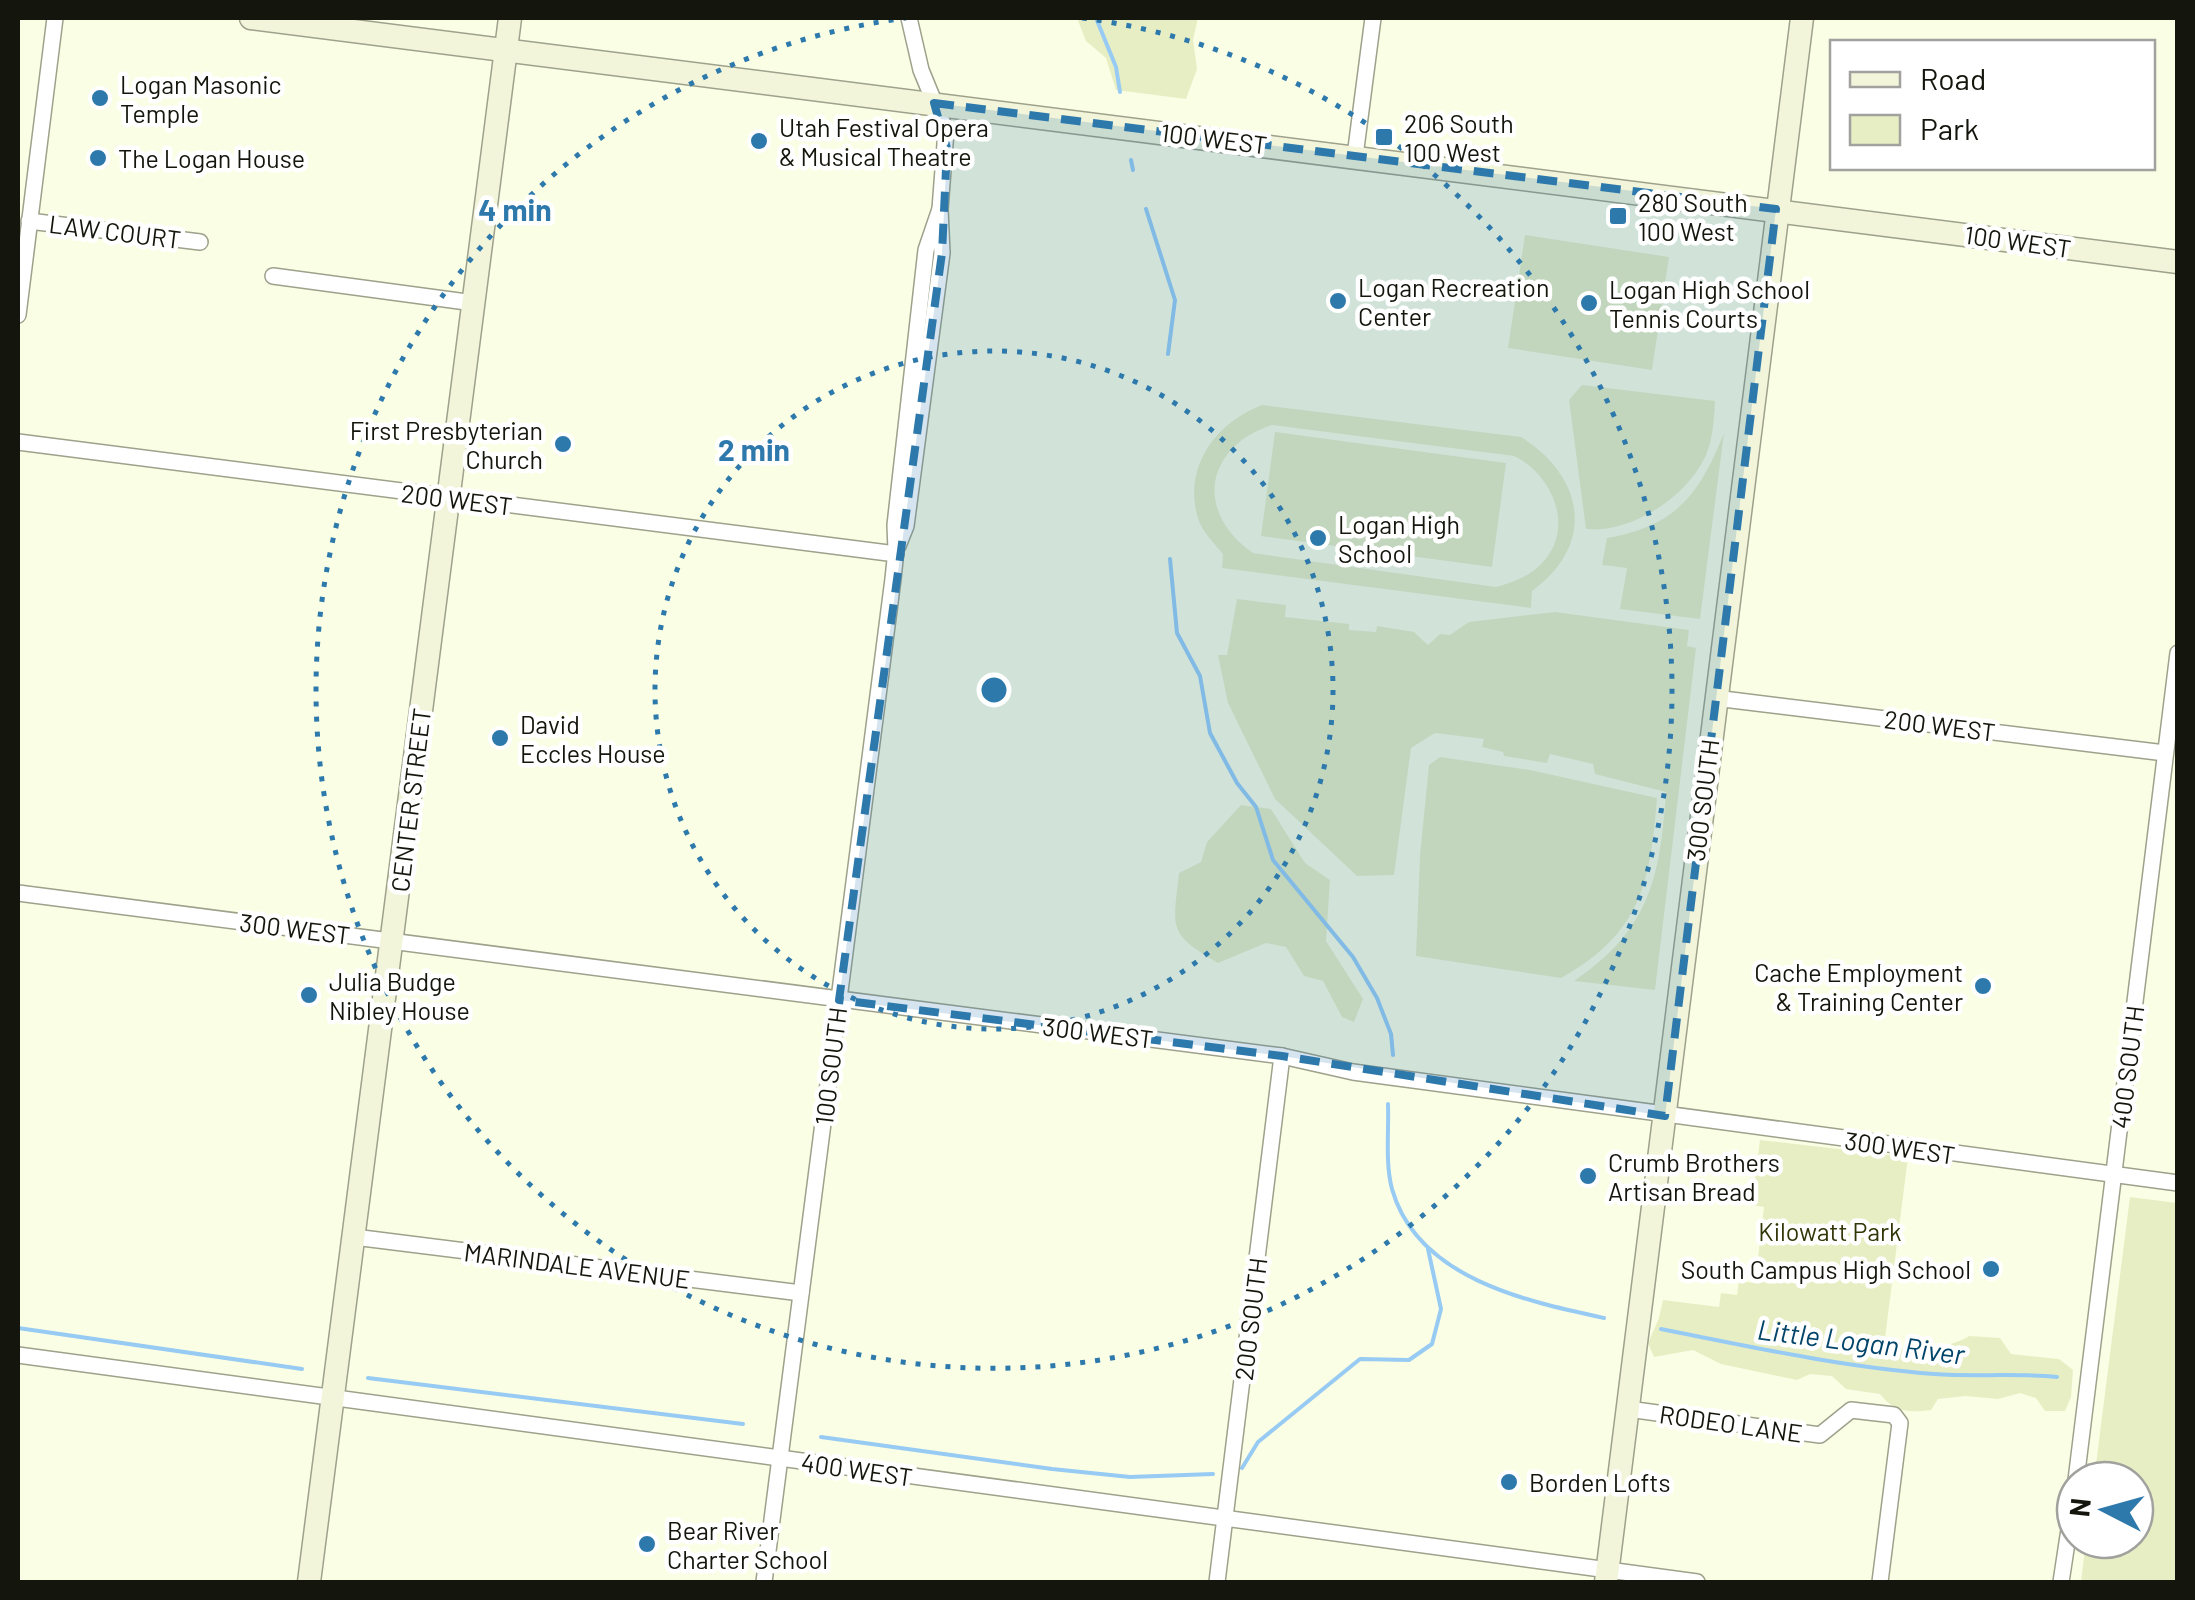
<svg xmlns="http://www.w3.org/2000/svg" width="2195" height="1600" viewBox="0 0 2195 1600" font-family="Barlow,sans-serif">
	<rect width="100%" height="100%" fill="#fafee5"/>
	<!-- green -->
	<g fill="#e8eec4" fill-rule="evenodd">
		<polygon points="1077,18 1198,18 1193,40 1197,69 1186,99 1116,90 1106,58 1086,41"/>
		<polygon points="1525,235 1669,257 1652,370 1508,348"/>
		<path d="M1582,385l133,16c-1,19 -2,37 -9,54 -18,41 -75,79 -120,74l-17,-129z"/>
		<path d="M1262,405l259,32c64,40 75,108 11,154l-1,17 -309,-40 1,-14c-10,-12 -22,-23 -26,-39 -13,-50 20,-93 65,-110zM1272,425l242,31c37,18 61,69 30,105 -13,15 -30,21 -48,26l-243,-34c-59,-41 -48,-106 19,-128z"/>
		<polygon points="1275,432 1506,463 1492,567 1261,536"/>
		<path d="M1724,433l-24,186 -80,-10 7,-41 -25,-3 5,-27c69,-12 92,-43 117,-105z"/>
		<path d="M1237,599l49,6 -1,12 64,7v6l27,2 1,-6 37,6 14,13 12,-11 10,1 19,-13 86,-10 134,18 -2,16 9,2 -41,342 -81,-9c75,-51 86,-102 92,-189l-71,-18 -2,-10 -43,-10 -3,9 -43,-7 -1,-4 -21,-5 2,-8 -49,-6 -24,15 -17,127 -37,1 -82,-77 -47,-96 -10,-48h9z"/>
		<path d="M1440,757l90,13 127,28c-7,85 -16,135 -96,180l-145,-22 4,-101 9,-90z"/>
		<path d="M1241,805l30,4 34,54 25,17 -4,61 37,58 -9,23 -12,-5 -19,-36 -19,-5 -18,-29 -20,-4 -48,20c-51,-30 -45,-34 -39,-90l22,-11 6,-20z"/>
		<path d="M1760,1140l148,17 -24,189c23,4 67,3 85,-10l31,2 11,16 48,5 14,11 -2,27 -6,14h-20l-9,-13 -16,-5 -22,6 -33,-3 -27,3 -7,11c-22,3 -37,2 -51,-16l-34,-5 -14,-13 -22,-2 -13,6 -76,-16 -28,-14 -39,7 -6,-14 11,-25 4,-18 56,7 2,-14 16,2 2,-14 16,2 9,-76 -12,-2z"/>
		<polygon points="2130,1197 2177,1203 2177,1582 2081,1582 2086,1540 2135,1540 2135,1480 2094,1480"/>
	</g>
	<g fill="none" stroke-linecap="round" stroke-linejoin="round">
		<!-- stream -->
		<g stroke="#97cbf3" stroke-width="4">
			<polyline points="1096,18 1116,67 1120,92"/>
			<polyline points="1131,160 1133,170"/>
			<polyline points="1146,209 1175,300 1168,354"/>
			<polyline points="1170,559 1177,633 1200,676 1210,733 1237,783 1256,807 1273,860 1353,957 1377,998 1391,1034 1393,1055"/>
			<path d="M1388,1104c1,27 -3,59 4,85 25,89 133,112 212,129"/>
			<polyline points="18,1328 302,1369"/>
			<path d="M1661,1329c91,18 181,38 273,45 41,3 82,-1 123,3"/>
			<polyline points="368,1378 743,1424"/>
			<polyline points="821,1437 1052,1469 1130,1477 1213,1474"/>
			<polyline points="1242,1468 1258,1442 1360,1359 1409,1360 1432,1344 1441,1309 1428,1249"/>
		</g>
		<!-- street casing -->
		<g stroke="#9ea18b" stroke-width="18">
			<g id="street">
				<polyline points="1355,156 1373,18"/>
				<polyline points="29,221 200,242"/>
				<polyline points="273,276 474,303"/>
				<polyline points="18,315 55,18"/>
				<polyline points="18,442 896,554"/>
				<polyline points="898,546 906,526 942,253 940,209 946,131 921,70 909,18"/>
				<polyline points="1715,698 2165,753"/>
				<polyline points="18,893 1282,1056 1353,1072 2178,1183"/>
				<polyline points="354,1237 801,1293"/>
				<polyline points="18,1355 1697,1582"/>
				<polyline points="1628,1409 1820,1435 1851,1410 1894,1415 1900,1423 1880,1582"/>
				<polyline points="2076,1480 2178,653"/>
				<polyline points="764,1582 893,579 896,550 895,525 926,250 940,209"/>
				<polyline points="1217,1582 1282,1056"/>
				<polyline points="2061,1582 2075,1490"/>
			</g>
		</g>
		<!-- secondary casing -->
		<g stroke="#9ea18b" stroke-width="25">
			<g id="secondary">
				<polyline points="251,18 2178,262"/>
				<polyline points="309,1582 510,18"/>
				<polyline points="1606,1582 1802,18"/>
			</g>
		</g>
		<!-- street -->
		<use href="#street" stroke="#fff" stroke-width="15"/>
		<!-- secondary -->
		<use href="#secondary" stroke="#f2f5da" stroke-width="22"/>
	</g>
	<!-- marked area -->
	<path fill="#2e79ac" fill-opacity="0.2" stroke="#2e79ac" stroke-width="8" stroke-dasharray="20 12" stroke-linejoin="round" d="M934,103l842,106 -111,907 -383,-60 -443,-56 103,-747 5,-105z"/>
	<!-- distance rings -->
	<g fill="none" stroke="#2e79ac" stroke-width="5" stroke-dasharray="5 10">
		<circle cx="994" cy="690" r="339"/>
		<path d="M1082 18A678 678 0 1 1 906 18"/>
	</g>
	<!-- markers -->
	<g fill="#2e79ac" stroke="#fff" stroke-width="4">
		<circle cx="100" cy="98" r="10"/>
		<rect x="1374" y="127" width="20" height="20" rx="5"/>
		<circle cx="759" cy="141" r="10"/>
		<circle cx="98" cy="158" r="10"/>
		<rect x="1608" y="206" width="20" height="20" rx="5"/>
		<circle cx="1338" cy="301" r="10"/>
		<circle cx="1589" cy="303" r="10"/>
		<circle cx="563" cy="444" r="10"/>
		<circle cx="1318" cy="538" r="10"/>
		<circle cx="500" cy="738" r="10"/>
		<circle cx="1983" cy="986" r="10"/>
		<circle cx="309" cy="995" r="10"/>
		<circle cx="1588" cy="1176" r="10"/>
		<circle cx="1991" cy="1269" r="10"/>
		<circle cx="1509" cy="1482" r="10"/>
		<circle cx="647" cy="1544" r="10"/>
	</g>
	<g text-anchor="middle" dominant-baseline="central" stroke-width="9" stroke-linejoin="round" paint-order="stroke">
		<!-- poi labels -->
		<g font-size="25" fill="#14150c" stroke="#fff" text-anchor="start">
			<text x="120" y="84">Logan Masonic<tspan x="120" dy="29">Temple</tspan></text>
			<text x="1404" y="123">206 South<tspan x="1404" dy="29">100 West</tspan></text>
			<text x="779" y="127">Utah Festival Opera<tspan x="779" dy="29">&amp; Musical Theatre</tspan></text>
			<text x="118" y="158">The Logan House</text>
			<text x="1638" y="202">280 South<tspan x="1638" dy="29">100 West</tspan></text>
			<text x="1358" y="287">Logan Recreation<tspan x="1358" dy="29">Center</tspan></text>
			<text x="1609" y="289">Logan High School<tspan x="1609" dy="29">Tennis Courts</tspan></text>
			<text x="543" y="430" text-anchor="end">First Presbyterian<tspan x="543" dy="29">Church</tspan></text>
			<text x="1338" y="524">Logan High<tspan x="1338" dy="29">School</tspan></text>
			<text x="520" y="724">David<tspan x="520" dy="29">Eccles House</tspan></text>
			<text x="1963" y="972" text-anchor="end">Cache Employment<tspan x="1963" dy="29">&amp; Training Center</tspan></text>
			<text x="329" y="981">Julia Budge<tspan x="329" dy="29">Nibley House</tspan></text>
			<text x="1608" y="1162">Crumb Brothers<tspan x="1608" dy="29">Artisan Bread</tspan></text>
			<text x="1971" y="1269" text-anchor="end">South Campus High School</text>
			<text x="1529" y="1482">Borden Lofts</text>
			<text x="667" y="1530">Bear River<tspan x="667" dy="29">Charter School</tspan></text>
		</g>
		<!-- street labels -->
		<g font-size="25" fill="#14150c" stroke="#fff">
			<text transform="translate(1214 138) rotate(7)">100 WEST</text>
			<text transform="translate(115 231) rotate(7)">LAW COURT</text>
			<text transform="translate(2018 241) rotate(8)">100 WEST</text>
			<text transform="translate(457 499) rotate(7)">200 WEST</text>
			<text transform="translate(1940 725) rotate(7)">200 WEST</text>
			<text transform="translate(410 800) rotate(-83)">CENTER STREET</text>
			<text transform="translate(1702 800) rotate(-83)">300 SOUTH</text>
			<text transform="translate(295 928) rotate(7)">300 WEST</text>
			<text transform="translate(1098 1032) rotate(7)">300 WEST</text>
			<text transform="translate(830 1066) rotate(-83)">100 SOUTH</text>
			<text transform="translate(2127 1067) rotate(-83)">400 SOUTH</text>
			<text transform="translate(1900 1147) rotate(8)">300 WEST</text>
			<text transform="translate(577 1265) rotate(7)">MARINDALE AVENUE</text>
			<text transform="translate(1250 1319) rotate(-83)">200 SOUTH</text>
			<text transform="translate(1731 1423) rotate(8)">RODEO LANE</text>
			<text transform="translate(857 1469) rotate(8)">400 WEST</text>
		</g>
		<!-- park labels -->
		<g font-size="25" fill="#323506" stroke="#fff">
			<text x="1830" y="1231">Kilowatt Park</text>
		</g>
		<!-- water labels -->
		<g font-size="28" font-style="italic" fill="#03456a" stroke="#fff">
			<text transform="translate(1861 1341) rotate(7)">Little Logan River</text>
		</g>
	</g>
	<circle cx="994" cy="690" r="15" fill="#2e79ac" stroke="#fff" stroke-width="5"/>
	<g font-size="30" text-anchor="middle" font-weight="bold" fill="#2e79ac" stroke="#fff" stroke-width="9" stroke-linejoin="round" paint-order="stroke">
		<text x="515" y="221">4 min</text>
		<text x="754" y="461">2 min</text>
	</g>
	<!-- border -->
	<rect width="2195" height="1600" fill="none" stroke="#14150c" stroke-width="40"/>
	<!-- legend -->
	<rect x="1830" y="40" width="325" height="130" fill="#ffffff" stroke="#a1a19e" stroke-width="2.5"/>
	<rect x="1850" y="72" width="50" height="15" fill="#f2f5da" stroke="#a1a19e" stroke-width="2.5"/>
	<text x="1920" y="90" font-size="30" fill="#14150c">Road</text>
	<rect x="1850" y="115" width="50" height="30" fill="#e8eec4" stroke="#a1a19e" stroke-width="2.5"/>
	<text x="1920" y="140" font-size="30" fill="#14150c">Park</text>
	<!-- north arrow -->
	<g transform="translate(2105 1510) rotate(276)"><circle r="48" fill="#ffffff" stroke="#a1a19e" stroke-width="2.5"/>
	<path d="M0-8L18 38L0 25L-18 38Z" fill="#2e79ac"/>
	<text y="-15" font-size="28" font-weight="bold" text-anchor="middle" fill="#14150c">N</text>
	</g>
</svg>
